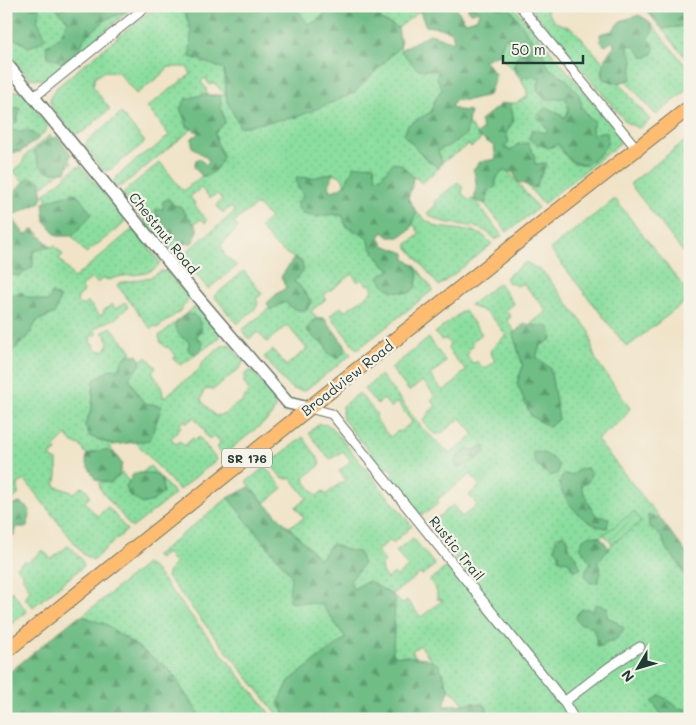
<svg xmlns="http://www.w3.org/2000/svg" width="696" height="725" viewBox="0 0 696 725" font-family="Mali,sans-serif">
	<defs>
		<pattern id="grass-dots" width="8" height="8" patternUnits="userSpaceOnUse" patternTransform="scale(1.25)"><rect width="8" height="8" fill="#8bde9f"/><path d="M2 2h.1M6 6h.1" fill="none" stroke="#78bf8a" stroke-width="1.8" stroke-linecap="round"/></pattern>
		<pattern id="forest-firs" width="22" height="20" patternUnits="userSpaceOnUse" patternTransform="scale(1.25)"><rect width="22" height="20" fill="#70bd86"/><path d="M5 1l3.5 6h-7zM16 11l3.5 6h-7z" fill="#5b9b6e"/></pattern>
		<pattern id="garden-furrows" width="10" height="10" patternUnits="userSpaceOnUse" patternTransform="scale(1.25)"><rect width="10" height="10" fill="#8bde9f"/><path d="M-1 1l2-2M0 10L10 0M9 11l2-2" fill="none" stroke="#78bf8a"/></pattern>
	</defs>
	<rect width="100%" height="100%" fill="#f7f3e8"/>
	<filter id="ink" filterUnits="userSpaceOnUse"><feTurbulence type="fractalNoise" baseFrequency=".02" numOctaves="2"/><feDisplacementMap in="SourceGraphic" scale="10" xChannelSelector="R" yChannelSelector="G"/><feConvolveMatrix kernelMatrix="1 2 1 2 8 2 1 2 1" color-interpolation-filters="sRGB"/></filter>
	<filter id="wash" filterUnits="userSpaceOnUse"><feTurbulence type="fractalNoise" baseFrequency=".0096" numOctaves="4" result="noise"/><feDisplacementMap in="SourceGraphic" scale="20" xChannelSelector="R" yChannelSelector="G"/><feGaussianBlur stdDeviation="1.12" result="paint"/><feColorMatrix in="noise" values="0 0 0 0 0 0 0 0 0 0 0 0 0 0 0 0 0 1.4 0 .05"/><feComposite in="paint" operator="in"/></filter>
	<g filter="url(#wash)">
		<rect width="100%" height="100%" fill="#f0e3c8"/>
		<!-- grass -->
		<g fill="url(#grass-dots)" stroke="#558e6a" fill-rule="evenodd">
			<polygon points="6,6 135,6 46,80 29,78 6,50"/>
			<path d="M156,6h31l37,63 3,32 127,-8 47,-48 -1,5 39,20 -2,8 5,11 -7,11 -4,12 -23,13 -4,10 22,24 13,9 -17,15 -6,-5 -3,-1 -11,-12 -21,12 -36,8c-5,-19 -20,-8 -33,-7 -5,0 -11,-1 -16,0l2,10 5,7 -2,5 16,17 15,-3 11,2 3,10 13,7 9,6 3,9 12,16 9,6 17,23 6,-5 3,-14 -4,-10 19,26 -76,60 -27,-34 11,-9 4,4c10,-8 19,-11 28,-21l-3,-6 -3,1 -6,-6 -3,3 -6,-8 -28,21 2,4 -15,12 6,7 -7,5 4,15 11,7 2,7h17v-8l7,11 -47,36 -11,-2 -7,-5 -22,-27 9,-7 13,16 21,-17 -20,-24 -20,17 -9,-10 -9,7 -7,-9 25,-20 18,-8 9,-20 7,-21c-21,-9 -28,-17 -41,-34l10,-9 -13,-14 -23,18 4,6 -17,17 4,11 12,10 -29,23 -27,-33 54,-44 -4,-5 -8,6 -7,-8 6,-6 -5,-5 -7,4 -9,-10 -11,9 5,6 -1,1 13,17 -2,2 -4,-4 -7,5 -14,-18 -24,4 19,25 6,9 5,-1 -9,8 -8,1 -46,-57 4,-6 33,-27 23,29 19,-15h4l17,-19 -6,-14 -2,-10 10,-11 -4,-14 -1,-13h6l-12,-12 -4,2 -5,-7 -4,4 5,6 1,7h-6l-14,31 5,3 -69,56 -7,2 -3,-5 3,-5 30,-25 6,-2 17,-15 -22,-28 44,-33 -4,-7h-18l-8,8 -25,19 -18,-22 -13,-1 -10,5 -2,11 17,22 -27,23 -8,2c-6,-7 -24,-24 -25,-33 0,-5 4,-10 7,-14z"/>
			<polygon points="294,6 335,6 315,22 308,24"/>
			<polygon points="375,6 426,6 398,28 381,20"/>
			<polygon points="508,6 513,6 618,132 620,143 543,204 527,185 535,187 534,154 518,144 510,151 503,146 506,133 514,120 510,103 516,103 527,97 527,91 522,80 525,77 540,78 566,98 569,108 566,118 554,111 536,117 549,129 545,133 558,144 568,159 575,164 593,135 592,128 589,118 582,107 579,95 549,69 542,51 517,56 513,69 509,66 499,54 504,40 509,36 531,38"/>
			<polygon points="529,6 548,6 547,12 555,22 573,29 604,63 602,68 603,79 619,83 650,120 639,128 627,123"/>
			<polygon points="649,21 690,71 690,88 656,115 626,81 631,79 627,47 648,38 653,29"/>
			<polygon points="690,25 690,63 662,29"/>
			<polygon points="21,91 47,125 46,131 21,152 15,152 8,156 6,154 6,98 14,92"/>
			<polygon points="121,113 145,142 110,170 103,171 85,147 87,141"/>
			<path d="M467,122l14,17 -10,8 -3,-3 -8,7 -18,11 -4,-11c9,-6 19,-9 28,-16z"/>
			<polygon points="50,135 72,163 33,194 14,171 22,164 25,156"/>
			<polygon points="690,137 690,261 630,184"/>
			<polygon points="81,166 125,220 121,226 86,253 48,207 45,194 76,167"/>
			<polygon points="502,171 508,171 538,208 507,232 485,204 489,191 496,186 496,179"/>
			<path d="M458,182l5,6 -1,5 6,7 3,-1 5,2 26,35 -6,4c-19,-23 -51,-9 -69,-27l9,-8 -2,-3z"/>
			<polygon points="615,199 690,295 690,298 627,347 550,249"/>
			<polygon points="417,213 427,221 437,227 473,231 484,236 492,244 439,286 406,245 420,234 411,221"/>
			<path d="M134,230l26,32c-6,13 -24,12 -36,14 -5,0 -10,2 -15,4l-6,-2 -6,5 -5,-5 -11,9 3,5 -6,5 -1,5 3,3h4l4,-3 12,14 4,-3 -1,-2 9,-7 4,5 9,-7 3,5 -13,12 -12,4 -9,7 3,4 -3,2 -3,-1 -1,8 4,1 1,5 5,2 5,-1c3,-4 5,-8 1,-12l1,-2 -5,-3 9,-6 14,17h1l6,8 -9,7 -4,11 -25,10 -2,27 -7,18 4,11 24,9 -3,3 6,7c-12,-6 -16,-5 -29,0l-7,-10 -7,-2 -7,-8 -12,12 3,4 -6,3v4l6,3v14l-2,11 19,7 8,-6 3,1 5,7 -1,3 -4,4 12,14 11,-9 19,23 -34,30 -9,-5 -59,-75 -7,4v11l-12,10v-159l7,4 14,-12 10,-17 18,-8 5,-15 -8,-5 -3,9 -21,-5 -8,-5 -6,3 -8,-1v-6l3,-4 -3,-2v-8l12,2 15,-25 22,-5 8,9 -4,3 15,20 55,-46z"/>
			<path d="M526,262l18,11 46,59 2,16 4,12 34,48 -7,11 -26,21 63,78 -11,-2v10l13,11 4,12 13,15 9,17 2,7v131h-201v-4l-14,-12 -11,1 -7,-9 -8,-5 -10,-25 -6,-3 -13,-17 -8,6 4,6 -23,-2 2,-58 7,7 5,-4 14,17 22,-17 -6,-1v-7l-7,-12 27,-21 -28,-34 24,-20 9,12 15,-12 -8,-10 11,-9 -9,-12 -34,26 2,3 -13,10 -6,2 -29,-37 3,-5 -5,-6 -6,2 -40,-50 -1,-8 1,-2 -2,-2 18,-14 17,20v7l14,17 8,-6 2,1 12,-10 -15,-20 -6,6 -7,-9 -7,5 -13,-15 17,-14 41,53 28,26 24,-19 -13,-17 -21,16h-6l-11,-13 7,-10 6,-5 -5,-6 4,-4 -12,-15 -14,10 -18,-23 38,-30 17,24 -16,13 13,16 13,-9 2,-5 9,-7 -9,-8 -10,-13 2,-5 -4,-5 -5,1 -6,-7 29,-23 18,24 -11,8 2,4 -5,4 2,2 -4,3 5,6 -1,2 8,-1 7,7 10,-8 -5,-9 2,-4 14,-13c-6,-8 -12,-17 -21,-23 -4,-3 -10,-3 -15,-7l29,-22 15,21 -8,6 5,7 -4,3 8,12 -2,2 10,32 -6,17 14,33 22,-28 -3,-19 -14,-12 4,-11 -11,-21 18,-14 -24,-28 -6,3 -9,-4 -3,-4zM587,468l4,6 -10,12c5,11 8,21 16,31l12,2 -29,-4 -16,-41 10,1 4,-5zM634,512l7,10 -29,22 -7,10 -7,8 -12,8 5,-7v-28l10,2zM564,534l4,6 1,10 7,6 -3,14 -5,-9 -9,-2v-6l-4,-4 1,-12z"/>
			<polygon points="161,271 168,272 189,299 179,312 157,328 155,326 151,329 117,285 119,283 151,277"/>
			<polygon points="244,271 262,294 256,299 258,303 256,308 237,324 214,296"/>
			<polygon points="197,307 220,333 217,340 181,365 173,359 176,356 168,347 165,347 161,343 159,336 192,309"/>
			<path d="M229,344l15,17 -4,7 -26,21 -10,1 -3,10 14,16 10,-2 12,-10 5,-2 7,-12 -5,-7 1,-9 7,-4 22,29 1,9 -4,9 -48,38 -6,-6 3,-7 -4,-5 -8,1 -4,-5 1,-2 -11,-14 -7,6 -2,-3 -5,4 1,3 -4,3 1,2 -7,6 5,6 4,-3 4,5 9,-8 3,2 3,-3 18,23 -38,30 -46,-51 12,-36 -7,-8 -9,-18 11,-11v-6l7,-3 9,11 -4,4c7,10 11,14 11,26l37,-29 1,-6 21,-17z"/>
			<polygon points="320,423 322,425 327,424 334,430 412,526 393,543 390,540 377,551 385,561 381,565 382,572 387,579 394,573 397,576 408,567 396,551 413,538 435,565 422,575 419,574 392,595 369,581 353,589 350,582 346,550 332,544 320,559 289,527 304,518 296,507 307,498 291,478 288,479 281,477 270,463 303,437 318,458 320,465 303,479 317,496 323,491 326,495 332,489 346,480 339,471 351,461 343,451 331,459 327,456 309,433"/>
			<polygon points="150,466 175,494 132,528 100,489 99,480 110,483 122,473 130,483"/>
			<polygon points="265,467 283,488 265,503 246,482"/>
			<polygon points="228,498 291,575 321,604 346,638 289,681 278,704 290,719 281,719 167,577 169,570 175,564 167,553 159,559 155,556"/>
			<polygon points="69,545 82,560 84,566 33,607 25,598 30,590 23,578 23,574 16,567 24,561 28,562 43,550 51,559"/>
			<polygon points="146,564 154,569 274,719 202,719 170,670 107,625 82,616"/>
			<polygon points="12,591 27,612 6,629 6,592 10,593"/>
		</g>
		<!-- forest -->
		<g fill="url(#forest-firs)" stroke="#487d5d">
			<polygon points="14,6 38,6 40,11 37,20 46,37 39,43 29,47 15,39 6,38 6,10 13,9"/>
			<polygon points="54,6 130,6 125,12 107,19 84,38 78,55 62,62 48,57 46,46 58,39 68,21"/>
			<polygon points="182,6 294,6 308,24 315,22 335,6 375,6 381,20 398,28 401,45 354,93 297,117 240,127 227,101 224,69 190,57 191,30"/>
			<path d="M426,6h31l-1,2 10,14 10,-3 4,-8 -10,2 -3,-7h41l23,32 4,9 -10,6 12,-4 5,2 7,17 19,13 11,14 3,12 7,11 6,3 -3,7 1,7 7,-3h7l1,11 -8,11 -14,11c-17,-2 -19,-8 -28,-21l-9,4 -12,-4 -8,-5 3,-10 13,4 3,-4 -12,-12 10,-10 8,4 11,7 4,-9 -3,-11 -21,2 -8,-11 3,-11 -15,-1 -3,3 -9,-11 4,-13 8,-3 -15,-2 -1,-15 -5,4 -5,14 -15,6 12,15 -7,20 -21,5h-11l-6,6 6,4 13,1 -4,24c-9,7 -18,10 -28,16l4,11 -3,6 -13,-9 -22,-24 4,-10 23,-13 4,-12 7,-11 -5,-11 2,-7 -22,-2 -17,-19 30,-16 24,8 -2,-10 -12,-4 -14,-2 -6,-14z"/>
			<polygon points="650,6 690,6 690,25 662,29 647,11"/>
			<path d="M639,15l10,6 4,9 -5,8 6,8 -1,8 -9,4 -11,-13 -6,2 6,12 -2,20 -12,4 -16,-4c-1,-15 2,-22 11,-33l-1,-5 -8,5 -4,-4 -1,-8 12,-3 8,-10z"/>
			<path d="M201,95h19l1,13 4,14 -10,11 2,10 6,14c-5,9 -9,19 -21,19l-8,-9 2,-7 4,-1 6,6 3,-5 -17,-13v-9l7,-5 -12,-7 -7,-18 6,-9z"/>
			<path d="M510,103l4,17 -8,13 3,9 -5,5 6,4 8,-7 10,-1 6,11 1,10 12,-1 -12,25 -17,-6 -5,-10 -11,-1 -6,8v7l-7,5 -4,13 -11,-4c3,-11 3,-20 -1,-31l7,-7 16,-3 -2,-13 -17,-11 6,-7 -3,-7 21,-17z"/>
			<path d="M8,108h12l-3,14 -7,7 9,3 9,-2 11,8c-8,7 -22,16 -33,14v-42z"/>
			<path d="M58,137l13,17 -5,18c-22,1 -25,0 -32,-21l15,-12z"/>
			<path d="M394,162l8,3 11,12 -1,9 -4,12 9,15 -3,5 -3,11 -12,8h-10l-6,-5 -4,5 4,8 22,8v6c15,9 14,14 10,29l-6,5c-16,-2 -23,-1 -30,-17l13,-7 -9,-5 -12,-16 -3,-9 -9,-6 -13,-7 -3,-10 -11,-2 -15,3 -15,-3 -6,-11 5,-3 2,-5 -5,-7 -2,-11 16,1 21,-5 -4,14 4,4 12,-6 9,-19 20,-1 2,13 5,-1z"/>
			<polygon points="30,177 40,181 43,196 41,202 12,216 16,223 25,235 34,229 51,247 33,251 33,267 18,276 6,274 6,198"/>
			<polygon points="76,193 92,214 73,236 57,236 45,221 43,203 59,197"/>
			<polygon points="169,199 173,205 180,206 197,228 197,234 192,243 181,244 175,235 163,232 155,210 163,209 163,201"/>
			<path d="M294,258l7,3 3,9 -10,12 5,3 12,16 -4,9c-12,1 -14,-1 -22,-8l-15,8 -3,-7 11,-10 8,-5 -5,-11z"/>
			<polygon points="20,292 28,297 48,302 52,293 60,298 55,313 37,321 27,338 13,350 6,346 6,294 14,295"/>
			<path d="M187,314l7,1 5,5 3,10 -6,7 6,5v8l-7,4 -7,-4 1,-7 -2,-3c-8,-3 -10,-7 -12,-15l6,-8z"/>
			<path d="M323,317c8,8 13,18 21,27v8l-7,7 -10,-7 -2,-7 -11,-7 -8,-8c5,-7 9,-11 17,-13z"/>
			<polygon points="524,324 549,327 552,339 540,346 536,357 550,368 559,419 549,427 531,416 517,383 523,366 513,334"/>
			<polygon points="129,354 137,355 140,360 140,366 129,377 138,395 145,403 162,406 150,440 113,445 89,436 85,426 92,407 94,380 111,369 119,370 123,359"/>
			<path d="M485,446v6c-7,7 -19,15 -29,15l-1,-6 11,-12 9,1 5,-3z"/>
			<polygon points="106,450 116,455 122,464 119,475 110,483 95,479 86,462 87,455 98,451"/>
			<path d="M533,452c12,0 18,4 26,13l-1,8 -7,3c-10,-7 -18,-11 -18,-24z"/>
			<path d="M587,468l4,6 -3,8 -7,4c5,11 8,21 16,30l12,2 -2,10c-22,-2 -42,-24 -48,-45l5,-9 9,1 5,-5z"/>
			<polygon points="134,473 154,473 162,481 163,493 153,501 142,504 128,494 126,486"/>
			<polygon points="249,487 320,559 332,544 346,550 359,552 363,565 350,581 353,589 369,581 395,597 393,655 426,658 439,665 449,690 444,706 475,703 485,705 489,715 489,719 290,719 278,704 289,681 346,638 321,604 289,602 291,575 228,498"/>
			<polygon points="20,503 29,509 30,516 27,527 17,527 15,534 6,540 6,509 12,505"/>
			<polygon points="648,515 660,518 690,558 690,588 688,581 679,564 666,549 662,537 649,526"/>
			<path d="M564,534l4,6 1,10 7,6 5,13 -8,1 -5,-9 -9,-1v-7l-4,-4c0,-8 1,-11 9,-15z"/>
			<path d="M591,535c11,3 12,4 18,14l-11,13 3,6 -2,14 -9,1 -5,-6 1,-7 5,-7 -11,-16 3,-8z"/>
			<path d="M595,604l12,3v10l5,2 12,9c-6,10 -7,13 -18,14l-3,5 -7,-1v-8l-2,-9 -7,-4 -7,-1 -5,-5 2,-5 5,-5h6l5,2z"/>
			<polygon points="82,616 107,625 170,670 202,719 6,719 6,675 76,618"/>
			<polygon points="660,695 679,708 686,709 690,715 690,719 665,719 652,702"/>
		</g>
		<!-- garden -->
		<polygon fill="url(#garden-furrows)" stroke="#558e6a" points="634,512 641,522 612,544 604,534"/>
	</g>
	<g filter="url(#ink)">
		<g fill="none" stroke-linecap="round" stroke-linejoin="round">
			<!-- minor casing -->
			<g stroke="#687768" stroke-width="11">
				<g id="minor">
					<polyline points="520,6 637,149"/>
					<polyline points="34,97 147,6"/>
					<polyline points="309,408 332,414 550,684 564,702 574,719"/>
					<polyline points="564,702 608,668 640,647"/>
				</g>
			</g>
			<!-- tertiary casing -->
			<g stroke="#687768" stroke-width="14">
				<polyline id="tertiary" points="6,63 200,300 288,403 309,408"/>
			</g>
			<!-- primary casing -->
			<g stroke="#687768" stroke-width="16">
				<polyline id="primary" points="6,651 349,376 503,254 514,245 690,107"/>
			</g>
			<!-- minor -->
			<use href="#minor" stroke="#fff" stroke-width="9"/>
			<!-- tertiary -->
			<use href="#tertiary" stroke="#fff" stroke-width="11"/>
			<!-- primary -->
			<use href="#primary" stroke="#febc70" stroke-width="14"/>
		</g>
	</g>
	<g text-anchor="middle" dominant-baseline="central" stroke-width="4.5" stroke-linejoin="round" paint-order="stroke">
		<!-- shield labels -->
		<rect fill="#f7f3e8" stroke="#60746a" stroke-width="1" x="222" y="448.5" width="50" height="19" rx="4"/>
		<g font-size="12" font-weight="bold" fill="#1f3d34">
			<text x="247" y="458">SR 176</text>
		</g>
		<!-- street labels -->
		<g font-size="14" fill="#1f3d34" stroke="#f7f3e8">
			<text transform="translate(164 233) rotate(51)">Chestnut Road</text>
			<text transform="translate(347 378) rotate(-38)">Broadview Road</text>
			<text transform="translate(457 548) rotate(51)">Rustic Trail</text>
		</g>
	</g>
	<!-- margin -->
	<rect width="696" height="725" fill="none" stroke="#f7f3e8" stroke-width="25"/>
	<!-- north arrow -->
	<g transform="translate(638 668) rotate(232)" stroke="#f7f3e8" stroke-width="4" paint-order="stroke">
	<path d="M0-4L9 19L0 12L-9 19Z" fill="#1f3d34"/>
	<text y="-8" font-size="14" font-weight="bold" text-anchor="middle" fill="#1f3d34">N</text>
	</g>
	<!-- scale -->
	<path d="M503 55v8h80v-8" fill="none" stroke="#1f3d34" stroke-width="2.5"/>
	<text x="511" y="55" font-size="15" fill="#1f3d34" stroke="#f7f3e8" stroke-width="4" paint-order="stroke">50 m</text>
</svg>
